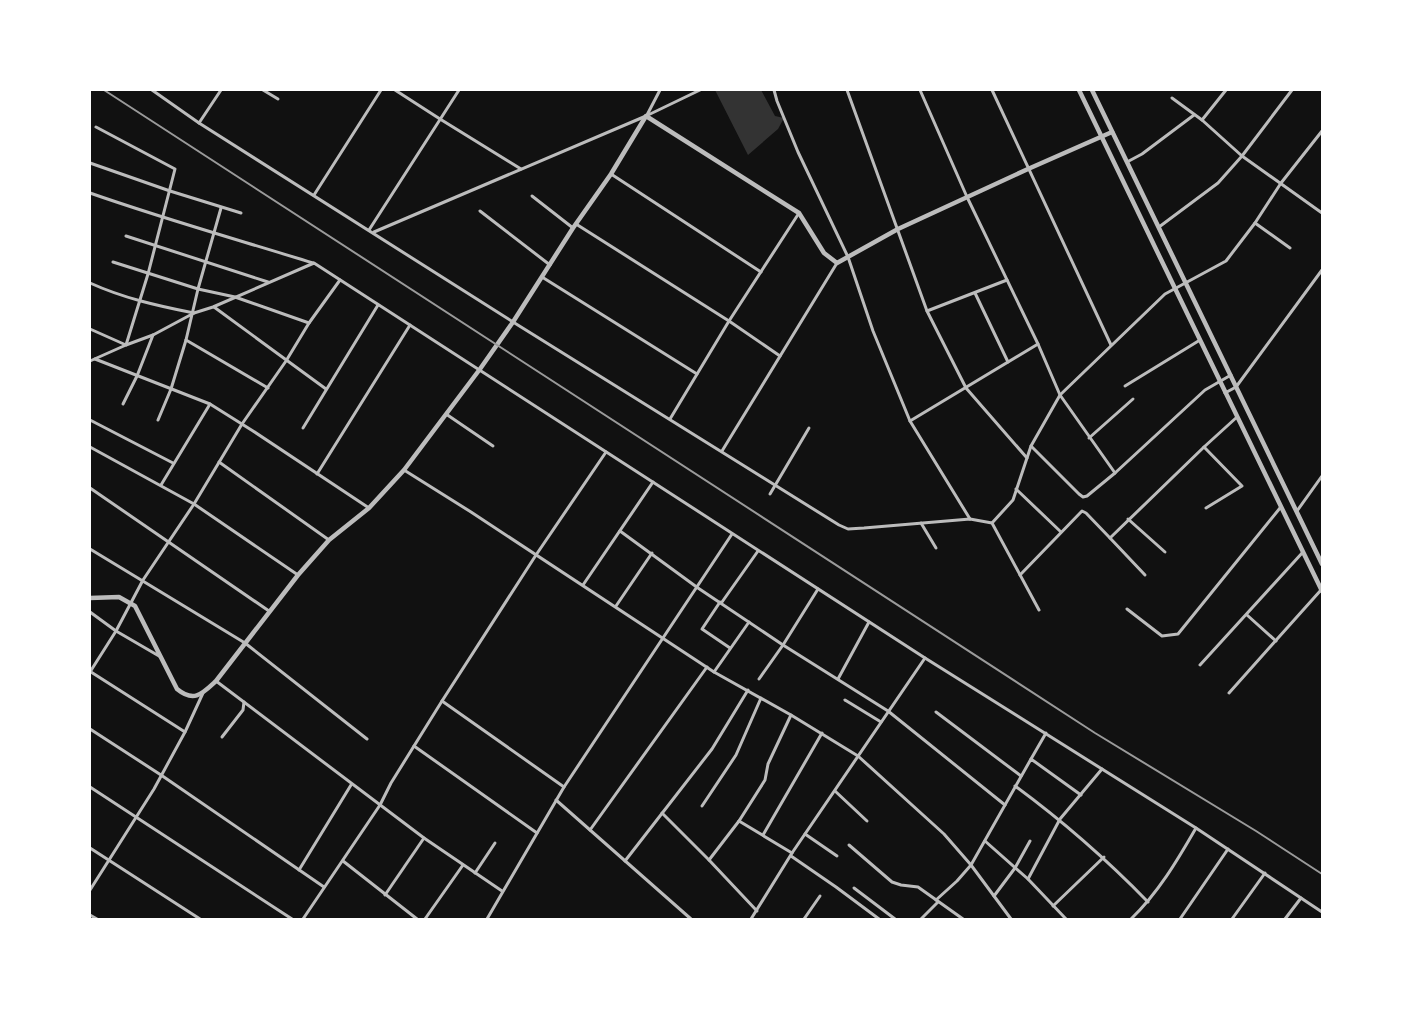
<svg xmlns="http://www.w3.org/2000/svg" width="1412" height="1009" viewBox="0 0 1412 1009" font-family="'Space Grotesk',sans-serif">
	<rect width="100%" height="100%" fill="#111"/>
	<!-- water -->
	<polygon fill="#333" points="715,90 761,90 775,116 784,118 778,129 748,155"/>
	<g fill="none" stroke-linecap="round" stroke-linejoin="round">
		<!-- minor -->
		<g stroke="#bcbcbc" stroke-width="3">
			<polyline points="152,90 199,123 513,322 839,525 848,529 864,528 970,519 992,523 1039,610"/>
			<polyline points="263,90 278,99"/>
			<polyline points="395,90 440,119 521,169"/>
			<polyline points="774,90 777,101 798,152 848,257 873,331 910,421 970,519"/>
			<polyline points="847,90 927,311 966,388 1027,458"/>
			<polyline points="920,90 967,197 1038,344 1060,395 1115,473"/>
			<polyline points="992,90 1111,345"/>
			<polyline points="1172,98 1202,120 1242,156 1322,213"/>
			<polyline points="647,115 660,90"/>
			<polyline points="1202,120 1226,90"/>
			<polyline points="199,123 221,90"/>
			<polyline points="1127,162 1142,154 1194,115"/>
			<polyline points="90,163 170,191 241,213"/>
			<polyline points="611,174 761,272"/>
			<path d="M90,193c74,26 149,47 223,70"/>
			<polyline points="314,195 381,90"/>
			<polyline points="532,196 573,228"/>
			<polyline points="480,211 550,265"/>
			<polyline points="1255,223 1290,248"/>
			<polyline points="576,224 729,321 780,356"/>
			<polyline points="1159,227 1218,183 1242,156 1292,90"/>
			<polyline points="369,230 459,90"/>
			<polyline points="374,232 646,116 700,90"/>
			<polyline points="126,236 268,282"/>
			<polyline points="113,262 198,289 235,297 309,323"/>
			<polyline points="542,277 697,374"/>
			<path d="M90,283c33,15 68,23 104,30"/>
			<polyline points="975,293 1008,362"/>
			<polyline points="214,307 326,389"/>
			<polyline points="927,311 1007,280"/>
			<polyline points="90,329 126,345 148,274 175,169 96,127"/>
			<polyline points="186,340 268,388"/>
			<polyline points="95,359 210,404 253,431 369,508"/>
			<polyline points="90,361 126,345 153,335 194,313 213,307 314,263 925,658 1196,828 1322,912"/>
			<polyline points="1125,386 1200,340"/>
			<polyline points="1225,393 1236,387 1322,270"/>
			<polyline points="123,404 137,376 153,335"/>
			<polyline points="446,414 493,446"/>
			<polyline points="670,419 729,321 799,213"/>
			<polyline points="90,420 173,463"/>
			<polyline points="158,420 171,389 186,340 198,289 221,208"/>
			<polyline points="910,421 1038,344"/>
			<polyline points="303,428 378,305"/>
			<polyline points="1089,438 1133,399"/>
			<polyline points="1031,446 1079,494 1083,497 1087,496 1115,473 1205,390 1231,375"/>
			<polyline points="90,447 194,504 298,575"/>
			<polyline points="1204,447 1242,486 1206,508"/>
			<polyline points="722,451 837,263"/>
			<polyline points="219,462 329,540"/>
			<polyline points="404,470 471,512 714,672 791,715 858,756 944,834 971,865 1011,919"/>
			<polyline points="317,474 410,325"/>
			<polyline points="161,485 210,404"/>
			<polyline points="90,488 269,611"/>
			<polyline points="1016,489 1061,532"/>
			<polyline points="770,494 809,428"/>
			<polyline points="1297,511 1322,476"/>
			<polyline points="1128,519 1165,552"/>
			<polyline points="921,523 936,548"/>
			<polyline points="992,523 1013,500 1031,446 1060,395 1165,294 1226,261 1255,223 1281,183 1322,131"/>
			<polyline points="620,531 698,588 783,645 888,711 1005,805"/>
			<polyline points="1110,538 1145,575"/>
			<polyline points="90,549 245,643 367,739"/>
			<polyline points="1020,575 1082,511 1086,513 1110,538 1204,447 1237,417"/>
			<polyline points="583,585 653,482"/>
			<polyline points="720,602 702,629 730,648"/>
			<polyline points="722,602 758,551"/>
			<polyline points="616,606 652,553"/>
			<polyline points="1127,609 1162,636 1178,634 1280,508"/>
			<polyline points="90,612 116,631 159,656"/>
			<polyline points="1247,615 1276,641"/>
			<polyline points="1200,665 1303,552"/>
			<polyline points="90,672 116,631 143,580 194,504 242,424 286,361 309,323 340,280"/>
			<polyline points="91,672 185,732"/>
			<polyline points="714,672 749,622"/>
			<polyline points="759,679 783,645 818,589"/>
			<polyline points="838,679 869,622"/>
			<polyline points="216,681 424,838 502,891"/>
			<polyline points="1229,693 1321,590"/>
			<polyline points="845,700 881,722"/>
			<polyline points="442,701 564,787"/>
			<polyline points="936,712 1021,776"/>
			<polyline points="90,729 161,775 324,887"/>
			<polyline points="222,737 243,710 244,702"/>
			<polyline points="414,746 537,833"/>
			<polyline points="1031,759 1046,733"/>
			<path d="M1015,786c49,36 91,73 133,116"/>
			<polyline points="90,787 292,919"/>
			<polyline points="835,791 867,821"/>
			<polyline points="556,800 691,919"/>
			<polyline points="702,806 736,755 761,698"/>
			<polyline points="662,813 709,860 757,911"/>
			<polyline points="739,821 792,853"/>
			<polyline points="590,830 707,667"/>
			<polyline points="805,834 837,856"/>
			<polyline points="763,835 822,733"/>
			<polyline points="985,841 1028,879 1066,919"/>
			<polyline points="849,845 892,882 901,885 918,887 963,919"/>
			<polyline points="90,848 200,919"/>
			<polyline points="791,856 836,887 879,919"/>
			<polyline points="709,860 739,821 765,780 768,764 791,715"/>
			<polyline points="343,861 417,919"/>
			<polyline points="625,861 712,749 748,690"/>
			<polyline points="299,870 351,785"/>
			<polyline points="475,873 495,843"/>
			<polyline points="1028,879 1060,819 1102,769"/>
			<polyline points="854,888 895,919"/>
			<polyline points="90,890 154,789 185,732 203,693"/>
			<polyline points="385,895 424,838"/>
			<polyline points="994,896 1015,868 1030,841"/>
			<polyline points="936,900 957,881 971,865 1031,759 1081,795"/>
			<polyline points="1053,906 1104,857"/>
			<polyline points="90,915 97,919"/>
			<polyline points="303,919 380,805 391,783 442,701 536,555 606,452"/>
			<polyline points="425,919 463,865"/>
			<polyline points="487,919 564,787 732,534"/>
			<polyline points="751,919 792,853 925,658"/>
			<polyline points="804,919 820,896"/>
			<polyline points="921,919 938,902"/>
			<path d="M1131,919c27,-26 46,-58 65,-91"/>
			<polyline points="1180,919 1228,849"/>
			<polyline points="1232,919 1265,873"/>
			<polyline points="1285,919 1301,898"/>
		</g>
		<!-- tertiary -->
		<g stroke="#bcbcbc" stroke-width="4.5">
			<path d="M1079,90c81,167 161,334 243,501"/>
			<polyline points="1092,90 1322,564"/>
			<path d="M90,598l29,-1 16,9 42,83c17,14 25,5 39,-8l82,-106 31,-35 40,-32 35,-38 76,-101 33,-47 60,-94 38,-54 35,-58 153,97 25,40 13,10 61,-34 130,-60 84,-37"/>
		</g>
		<!-- rail -->
		<polyline stroke="#9a9a9a" stroke-width="2" points="104,90 1095,733 1256,831 1322,874"/>
	</g>
	<!-- border -->
	<rect width="1412" height="1009" fill="none" stroke="#ffffff" stroke-width="182"/>
</svg>
